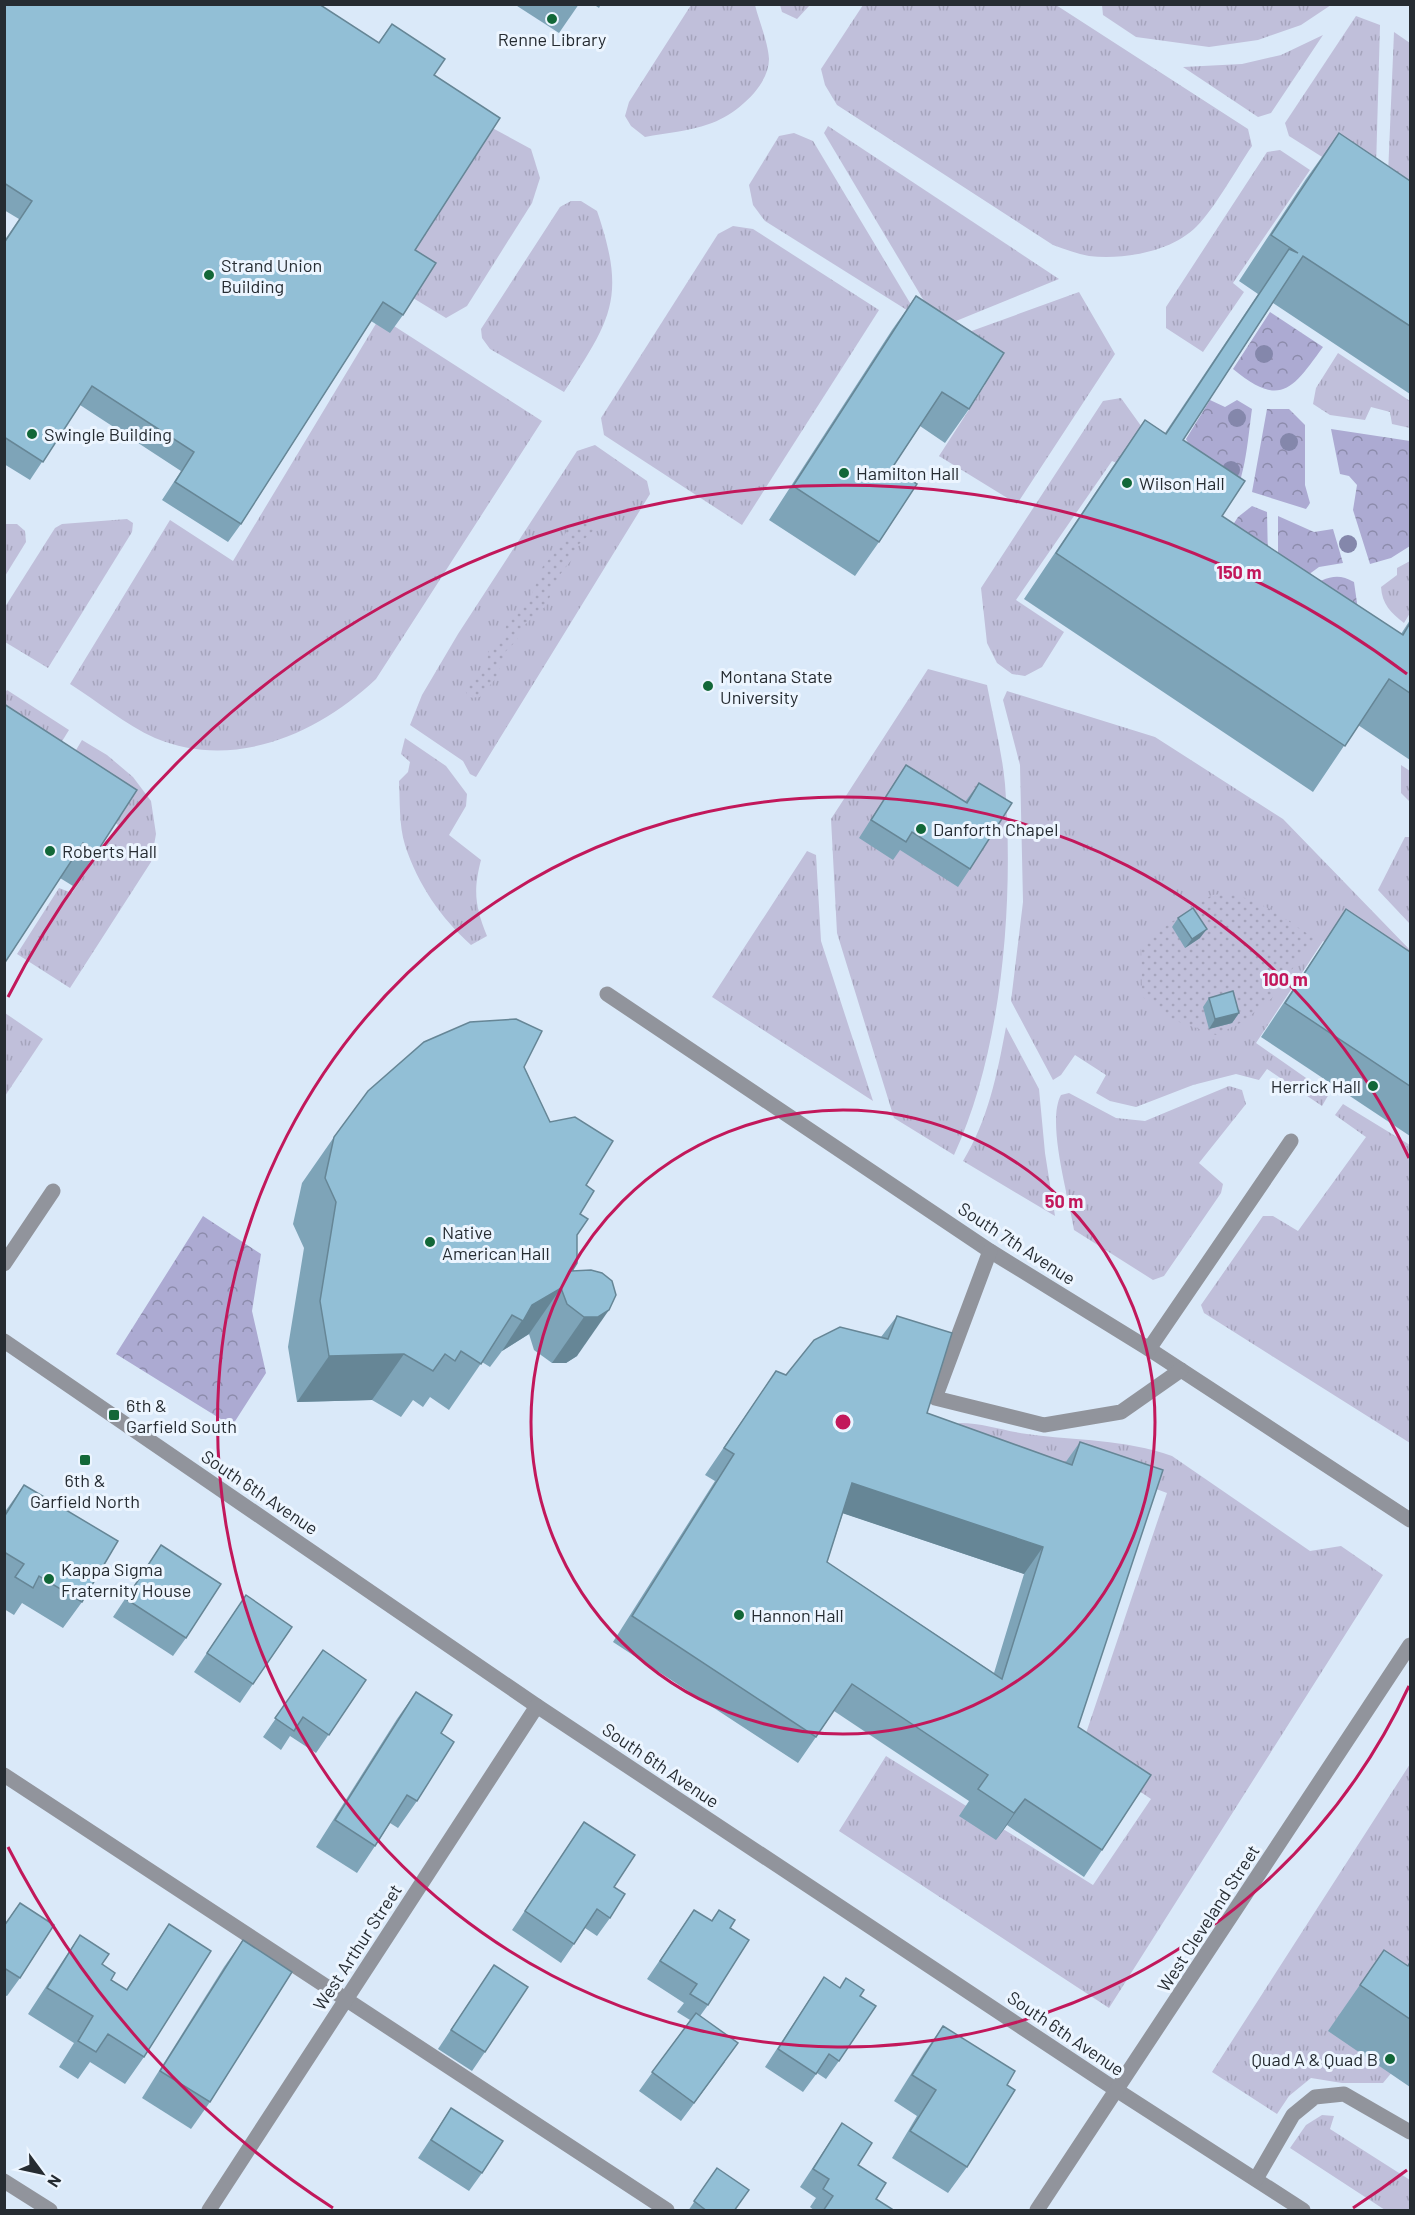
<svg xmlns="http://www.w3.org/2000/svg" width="1415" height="2215" viewBox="0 0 1415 2215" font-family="Barlow,sans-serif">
	<defs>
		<pattern id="grass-tufts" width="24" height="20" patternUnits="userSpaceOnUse" patternTransform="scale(1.5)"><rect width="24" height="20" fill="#c0bfda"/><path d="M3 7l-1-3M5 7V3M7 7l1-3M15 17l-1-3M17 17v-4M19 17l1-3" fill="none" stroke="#a5a4bc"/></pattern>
		<pattern id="forest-crowns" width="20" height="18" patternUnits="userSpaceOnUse" patternTransform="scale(1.5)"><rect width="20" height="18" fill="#acaad2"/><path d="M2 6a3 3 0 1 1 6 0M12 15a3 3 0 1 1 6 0" fill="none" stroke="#8c8bab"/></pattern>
		<pattern id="park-dots" width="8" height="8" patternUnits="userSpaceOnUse" patternTransform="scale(1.5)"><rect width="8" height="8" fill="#c0bfda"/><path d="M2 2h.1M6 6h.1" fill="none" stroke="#a5a4bc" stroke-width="1.8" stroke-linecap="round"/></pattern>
	</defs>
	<rect width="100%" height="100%" fill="#dae9f9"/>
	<!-- grass -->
	<g fill="url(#grass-tufts)">
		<path d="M691,5h64c4,16 13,37 14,54 0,28 -35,57 -60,65 -20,7 -43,9 -64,13l-14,-11 -6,-10 4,-14z"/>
		<polygon points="780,5 780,4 810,5 797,19 782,12"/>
		<path d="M863,5h193l192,124 4,17c-15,22 -37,62 -55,80 -25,26 -74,34 -108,30 -12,-2 -24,-7 -36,-11l-216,-140 -12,-20 -4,-16z"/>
		<polygon points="1102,5 1102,4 1331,5 1301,25 1258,40 1209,47 1136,37 1103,15"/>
		<polygon points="1356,16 1380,25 1376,168 1357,179 1289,136 1285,123"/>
		<polygon points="1394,32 1410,43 1410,189 1388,175"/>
		<polygon points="1323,35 1271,113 1258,117 1183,67 1242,64 1281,55"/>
		<polygon points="485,124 531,149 540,178 532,203 467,306 446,318 413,298 404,268"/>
		<polygon points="828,126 1059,279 956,321 930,311 824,133"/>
		<polygon points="794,133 813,141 916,313 910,312 765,221 753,205 749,185 779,136"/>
		<polygon points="1280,150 1310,170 1233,283 1244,292 1203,352 1166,328 1166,307 1267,152"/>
		<path d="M571,201h10l16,10c30,87 14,108 -33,181l-74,-43 -8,-11 -1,-9 79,-122z"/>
		<polygon points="733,226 753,229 879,310 742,525 604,435 601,418 718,234"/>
		<polygon points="1079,292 1115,354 1017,504 939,456 985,385 952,361 966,333"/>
		<path d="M380,317l162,104 -166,258c-58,55 -142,92 -221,59 -29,-13 -58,-37 -85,-54l100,-164 63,41z"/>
		<polygon points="1338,353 1410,401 1410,428 1392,424 1390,412 1371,407 1365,420 1330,415 1313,404 1316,388"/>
		<polygon points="1121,398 1149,437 1129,468 1112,461 1016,600 1064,632 1042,667 1025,676 1012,674 997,663 987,643 981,588 1103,401"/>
		<polygon points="595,445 647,481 650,494 476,777 470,774 463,761 410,725 422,695 458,634 577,451"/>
		<polygon points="127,519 133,523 132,532 48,668 5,642 5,607 55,528 62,524"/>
		<polygon points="5,524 17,524 25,531 26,542 5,576"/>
		<path d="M1410,561v52l-6,10c-13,-10 -22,-19 -23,-36l16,-12v-7z"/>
		<path d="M928,669l59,16c6,33 15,66 18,99 9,116 -2,265 -51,371l-60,-37 -57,-185 -6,-114z"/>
		<polygon points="7,690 69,730 43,772 5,748 4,694"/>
		<polygon points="1007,691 1155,737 1283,819 1410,950 1410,987 1406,994 1323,941 1256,1043 1329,1094 1322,1106 1267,1069 1259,1080 1236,1074 1193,1085 1136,1107 1110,1101 1096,1093 1106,1075 1075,1055 1061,1075 1053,1080 1011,1001 1023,902 1020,765 1003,700"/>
		<path d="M405,738l41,28 21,28 -1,12 -17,29 32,25c-8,31 -6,46 6,76l-16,9c-30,-27 -53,-60 -66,-100 -6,-19 -5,-44 -6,-64l9,-9 2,-10 -9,-8z"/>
		<polygon points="82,740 107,755 133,777 151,801 156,834 151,862 70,988 17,954 59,888 72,893 118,825 57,782"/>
		<polygon points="1401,765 1410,771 1410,802 1401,793"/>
		<polygon points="1405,837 1410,837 1410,924 1378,890"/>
		<polygon points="807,851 816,855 821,941 873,1101 712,997"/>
		<polygon points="5,1013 43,1039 5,1096"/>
		<path d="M1006,1027l33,62 6,64 10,63 -92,-55c25,-41 34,-86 43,-134z"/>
		<path d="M1229,1086l13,4 4,14 -47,59 24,21 -2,9 -57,83 -11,4 -79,-50c-5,-32 -28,-108 -13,-135l8,-2 47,25 29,3z"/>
		<polygon points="1343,1104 1410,1145 1410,1443 1204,1313 1201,1305 1263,1216 1273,1216 1298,1231 1366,1137 1335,1115"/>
		<path d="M960,1423c23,0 44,8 67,11 50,7 98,5 145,22l138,95 31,-5 42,29 -274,433 -270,-177 47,-75 207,129 58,-86 -71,-48 87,-258 -84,-31 -8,19 -127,-53z"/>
		<polygon points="1410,1764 1410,2071 1398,2065 1383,2083 1342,2083 1311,2078 1289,2096 1277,2114 1212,2072"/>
		<polygon points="1322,2115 1334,2116 1330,2129 1410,2180 1410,2210 1385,2210 1290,2148 1306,2125"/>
	</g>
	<!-- forest -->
	<g fill="url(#forest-crowns)">
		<path d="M1270,312l53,35c-31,43 -43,61 -90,22z"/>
		<path d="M1210,400l15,7 12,-7 15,9c-4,26 -7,88 -30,102l-36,-72z"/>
		<polygon points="1267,409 1289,409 1305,425 1305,485 1310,503 1306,509 1252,492"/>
		<polygon points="1331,429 1410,441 1410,546 1391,558 1370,564 1353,510 1357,485 1349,476 1340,474"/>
		<path d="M1252,506l15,6 1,47 38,29c18,-9 30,-17 48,-6l7,49 -155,-65 32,-49z"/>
		<polygon points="1278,516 1314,532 1333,529 1343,563 1319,567 1308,575 1278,556"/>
		<polygon points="203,1216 261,1254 252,1311 266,1373 232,1426 116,1354"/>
	</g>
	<!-- park -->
	<g fill="url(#park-dots)">
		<polygon points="578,520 592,522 593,531 578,545 573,558 558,577 546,606 523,626 517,640 506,651 496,678 480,697 468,698 465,689 486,663 490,647 505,634 506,624 529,601 543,566 561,546 567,529"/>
		<polygon points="1233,893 1270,909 1314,938 1272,998 1242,1022 1216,1035 1165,1017 1142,996 1141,943 1212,895"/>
	</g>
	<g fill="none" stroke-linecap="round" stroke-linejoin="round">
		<!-- minor -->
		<g stroke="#91949c" stroke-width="15">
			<polyline points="607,994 990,1251 1149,1349 1410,1520"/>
			<polyline points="990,1251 935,1398 1044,1425 1121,1412 1181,1370"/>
			<polyline points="4,1264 53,1191"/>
			<polyline points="4,1341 537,1706 1118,2091 1303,2210"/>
			<polyline points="1149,1349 1291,1141"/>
			<polyline points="4,1775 667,2210"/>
			<polyline points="1256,2179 1293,2115 1315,2097 1344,2094 1410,2132"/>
			<polyline points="4,2181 50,2210"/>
			<polyline points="209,2210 537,1706"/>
			<polyline points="1037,2210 1410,1645"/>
		</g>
	</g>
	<!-- trees -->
	<g fill="#8487ab">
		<circle cx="1264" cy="354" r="9"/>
		<circle cx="1237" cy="418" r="9"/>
		<circle cx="1289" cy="442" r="9"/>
		<circle cx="1231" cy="470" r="9"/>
		<circle cx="1348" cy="544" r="9"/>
	</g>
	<!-- wall -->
	<g fill="#7ea4b8" fill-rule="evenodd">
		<polygon points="4,4 378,43 392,24 434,75 415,250 403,315 390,333 371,321 241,524 228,542 162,500 181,471 80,405 30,480 4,464 4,241 19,219 4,210"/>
		<polygon points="514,4 579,4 559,33"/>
		<polygon points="593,4 601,4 599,8"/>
		<polygon points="1339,133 1410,181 1410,394 1273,303 1183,440 1222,516 1401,634 1410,620 1410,760 1358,725 1313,792 1024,599 1113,466 1145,420 1165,433 1258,294 1239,281 1306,179"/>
		<polygon points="916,296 969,409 945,443 920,426 892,468 879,542 855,576 769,520 892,330"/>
		<polygon points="4,704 97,852 73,886 60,878"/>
		<polygon points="906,765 965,802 979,783 970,869 958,887 900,850 893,860 859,838 894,783"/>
		<polygon points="1346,909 1410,952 1410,1136 1261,1037 1323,944"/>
		<polygon points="1178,918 1200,938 1185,948 1172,927"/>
		<polygon points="1209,998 1239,1013 1232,1023 1209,1029 1203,1007"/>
		<polygon points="524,1067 550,1122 586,1185 580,1214 572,1271 602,1273 577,1356 566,1363 552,1363 534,1350 529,1334 502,1351 490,1367 482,1362 449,1410 430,1397 423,1407 413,1400 401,1417 372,1400 297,1402 288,1347 304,1248 293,1224 302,1183 334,1137"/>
		<path d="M897,1316l30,97 138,50 15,-21 -2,285 24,123 -18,27 -77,-52 -11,15 -37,-24 10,-15 -135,-90 -36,52 -185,-121 102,-161 -10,-6 71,-104 10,4 95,-38zM843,1513l181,61 -30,99 -167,-111z"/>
		<polygon points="24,1485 82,1602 63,1628 22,1603 14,1615 4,1609 4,1592 5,1591 4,1590 4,1513"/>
		<polygon points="161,1545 186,1638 173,1656 113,1617"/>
		<polygon points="246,1595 292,1627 240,1703 194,1672"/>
		<polygon points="323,1650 366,1680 316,1753 290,1736 281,1750 263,1737"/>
		<polygon points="416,1692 441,1733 417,1801 398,1828 390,1823 375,1846 357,1873 316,1847 397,1719"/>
		<polygon points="584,1822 614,1887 610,1918 597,1936 585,1928 561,1963 512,1930"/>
		<polygon points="20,1903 20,1978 7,1996 4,1995 4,1925"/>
		<polygon points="694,1910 711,1921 719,1910 730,1928 708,2005 700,2016 725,2062 681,2121 639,2091 690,2020 677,2012 684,2003 647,1979"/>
		<polygon points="169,1924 144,2057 125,2084 90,2062 78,2079 59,2067 74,2043 28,2014 62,1962 80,1935 102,1964 111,1980 126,1990 151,1951"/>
		<polygon points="243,1940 210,2102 191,2129 142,2098 224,1967"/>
		<polygon points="1384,1950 1408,1966 1410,1962 1410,2087 1328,2031"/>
		<polygon points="494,1965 485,2052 472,2071 438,2049"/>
		<polygon points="824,1977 840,1988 860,1996 839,2061 826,2079 817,2073 803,2092 765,2067"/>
		<polygon points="943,2026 1007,2085 967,2167 948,2193 892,2158 917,2116 894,2101 924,2053"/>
		<polygon points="451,2108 482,2173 469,2191 418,2158"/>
		<polygon points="842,2123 858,2165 876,2199 891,2211 815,2211 810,2207 816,2198 800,2187"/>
		<polygon points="717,2168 734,2211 688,2211"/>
	</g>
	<!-- shaded-wall -->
	<g fill="#668696">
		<polygon points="1207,929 1200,938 1185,948 1192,939"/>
		<polygon points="1239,1013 1232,1023 1209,1029 1215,1019"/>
		<polygon points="561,1288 529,1334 502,1351 532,1305"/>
		<polygon points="609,1310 577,1356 566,1363 552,1363 584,1317"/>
		<polygon points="404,1354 372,1400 297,1402 329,1356"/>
		<polygon points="852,1483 1043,1547 1024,1574 833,1510"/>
		<polygon points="1025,1799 1007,1825 996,1840 1014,1813"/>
	</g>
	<!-- building -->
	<g fill="#92bfd6" stroke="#668696" stroke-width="1.5" fill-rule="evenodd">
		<polygon points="4,4 319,4 379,43 392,24 445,59 434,75 500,118 415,250 436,263 403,315 383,302 241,524 175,482 194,452 92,386 43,462 4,437 4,243 32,201 4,183"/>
		<polygon points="1339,133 1410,181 1410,326 1303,256 1183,440 1245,481 1222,516 1403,635 1410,623 1410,693 1389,679 1345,746 1056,553 1145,420 1166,434 1289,249 1298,253 1271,235"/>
		<polygon points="916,296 1004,353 969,409 942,392 892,468 917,484 879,542 793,486"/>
		<polygon points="4,704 137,790 97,852 83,843 4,964"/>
		<polygon points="906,765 967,803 979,783 1012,803 970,869 912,832 906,842 871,820"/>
		<polygon points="1193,908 1207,929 1192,939 1178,918"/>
		<polygon points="1346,909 1410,952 1410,1086 1285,1003"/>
		<polygon points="1233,991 1239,1013 1215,1019 1209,998"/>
		<polygon points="516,1019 542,1031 524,1067 550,1122 575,1117 613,1141 586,1185 594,1191 580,1214 588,1219 577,1235 577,1263 572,1271 591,1270 602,1273 612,1281 616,1295 609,1310 598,1317 584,1317 567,1304 561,1288 532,1305 523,1321 512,1315 481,1364 461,1351 455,1361 445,1354 433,1371 404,1354 329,1356 320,1301 336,1202 325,1178 334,1137 368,1091 424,1042 470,1022"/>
		<path d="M897,1316l55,17 -25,80 145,52 8,-23 83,28 -85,257 73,48 -49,75 -77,-51 -11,14 -36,-24 10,-14 -136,-91 -36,53 -184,-121 102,-162 -10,-6 52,-77 10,4 28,-35 26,-13 48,12zM852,1483l191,64 -41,132 -175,-117z"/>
		<polygon points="24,1485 118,1541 82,1602 39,1576 33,1588 15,1577 24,1564 4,1552 4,1517"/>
		<polygon points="161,1545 221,1584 186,1638 126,1599"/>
		<polygon points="246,1595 292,1627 253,1684 207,1653"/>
		<polygon points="323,1650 366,1680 329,1735 303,1717 294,1731 275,1718"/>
		<polygon points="416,1692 452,1715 441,1733 454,1742 417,1801 407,1795 375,1846 335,1820"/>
		<polygon points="584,1822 635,1855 614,1887 625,1894 610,1918 597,1909 574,1944 525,1911"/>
		<polygon points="20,1903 54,1925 20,1978 4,1968 4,1926"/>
		<polygon points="694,1910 712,1921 719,1910 735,1920 730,1928 749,1940 708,2005 690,1994 697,1984 660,1961"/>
		<polygon points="169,1924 211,1951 144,2057 108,2034 96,2052 78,2041 93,2016 47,1988 80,1935 109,1954 102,1964 115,1973 111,1980 127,1990"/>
		<polygon points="243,1940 292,1972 210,2102 160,2071"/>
		<polygon points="1384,1950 1408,1966 1410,1962 1410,2019 1360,1985"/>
		<polygon points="494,1965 528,1987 485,2052 451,2030"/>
		<polygon points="824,1977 840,1988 846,1978 864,1990 860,1996 876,2006 839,2061 829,2054 816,2074 778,2049"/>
		<polygon points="696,2013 738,2043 694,2103 652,2072"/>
		<polygon points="943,2026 1015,2071 1007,2085 1015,2090 967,2167 910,2131 936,2090 912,2075"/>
		<polygon points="451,2108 503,2141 482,2173 431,2140"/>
		<polygon points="842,2123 872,2143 858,2165 886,2183 876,2199 892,2209 891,2211 823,2211 833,2196 823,2189 829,2179 813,2169"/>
		<polygon points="717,2168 749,2190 734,2211 707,2211 694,2201"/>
	</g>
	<!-- distance rings -->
	<g fill="none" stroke="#c2185b" stroke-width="3">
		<circle cx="843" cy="1422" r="312"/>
		<path d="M1409 1686A625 625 0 1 1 1409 1158"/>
		<path d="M1407 2170A937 937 0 0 1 1353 2208M333 2208A937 937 0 0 1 8 1847M8 997A937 937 0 0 1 1407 674"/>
	</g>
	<!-- markers -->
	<g fill="#126738" stroke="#ecf5ff" stroke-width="2">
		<circle cx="552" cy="19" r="6"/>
		<circle cx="209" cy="275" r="6"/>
		<circle cx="32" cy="434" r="6"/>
		<circle cx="844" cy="473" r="6"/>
		<circle cx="1127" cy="483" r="6"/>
		<circle cx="708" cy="686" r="6"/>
		<circle cx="921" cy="829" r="6"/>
		<circle cx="50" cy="851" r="6"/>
		<circle cx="1373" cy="1086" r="6"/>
		<circle cx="430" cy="1242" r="6"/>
		<rect x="108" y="1409" width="12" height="12" rx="3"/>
		<rect x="79" y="1454" width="12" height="12" rx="3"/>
		<circle cx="49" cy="1579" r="6"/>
		<circle cx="739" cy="1615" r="6"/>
		<circle cx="1390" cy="2059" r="6"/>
	</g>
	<g text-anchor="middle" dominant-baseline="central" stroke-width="6" stroke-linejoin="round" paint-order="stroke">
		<!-- poi labels -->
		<g font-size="18" fill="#262c32" stroke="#ecf5ff" text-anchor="start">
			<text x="552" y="39" text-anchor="middle">Renne Library</text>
			<text x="221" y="265">Strand Union<tspan x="221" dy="21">Building</tspan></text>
			<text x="44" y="434">Swingle Building</text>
			<text x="856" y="473">Hamilton Hall</text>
			<text x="1139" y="483">Wilson Hall</text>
			<text x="720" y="676">Montana State<tspan x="720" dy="21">University</tspan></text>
			<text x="933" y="829">Danforth Chapel</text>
			<text x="62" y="851">Roberts Hall</text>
			<text x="1361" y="1086" text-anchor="end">Herrick Hall</text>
			<text x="442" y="1232">Native<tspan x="442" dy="21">American Hall</tspan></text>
			<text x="126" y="1405">6th &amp;<tspan x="126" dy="21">Garfield South</tspan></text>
			<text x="85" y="1480" text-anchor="middle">6th &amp;<tspan x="85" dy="21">Garfield North</tspan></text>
			<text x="61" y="1569">Kappa Sigma<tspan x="61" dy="21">Fraternity House</tspan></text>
			<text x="751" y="1615">Hannon Hall</text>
			<text x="1378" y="2059" text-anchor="end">Quad A &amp; Quad B</text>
		</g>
		<!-- street labels -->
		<g font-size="18" fill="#262c32" stroke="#ecf5ff">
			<text transform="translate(1017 1243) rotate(33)">South 7th Avenue</text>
			<text transform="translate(260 1492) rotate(34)">South 6th Avenue</text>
			<text transform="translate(661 1765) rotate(34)">South 6th Avenue</text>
			<text transform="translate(1208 1918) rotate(-57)">West Cleveland Street</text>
			<text transform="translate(357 1947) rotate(-57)">West Arthur Street</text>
			<text transform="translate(1066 2033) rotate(34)">South 6th Avenue</text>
		</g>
	</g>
	<circle cx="843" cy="1422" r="9" fill="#c2185b" stroke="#ecf5ff" stroke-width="3"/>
	<g font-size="18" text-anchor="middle" font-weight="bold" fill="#c2185b" stroke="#ecf5ff" stroke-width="6" stroke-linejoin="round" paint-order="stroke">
		<text x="1239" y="579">150 m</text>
		<text x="1285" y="986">100 m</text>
		<text x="1064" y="1208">50 m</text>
	</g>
	<!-- border -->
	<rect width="1415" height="2215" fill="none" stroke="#262c32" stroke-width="12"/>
	<!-- north arrow -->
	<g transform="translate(42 2173) rotate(123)" stroke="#ecf5ff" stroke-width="4.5" paint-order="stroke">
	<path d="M0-4.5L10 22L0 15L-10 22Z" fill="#262c32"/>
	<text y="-9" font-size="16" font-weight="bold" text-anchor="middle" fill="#262c32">N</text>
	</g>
</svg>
